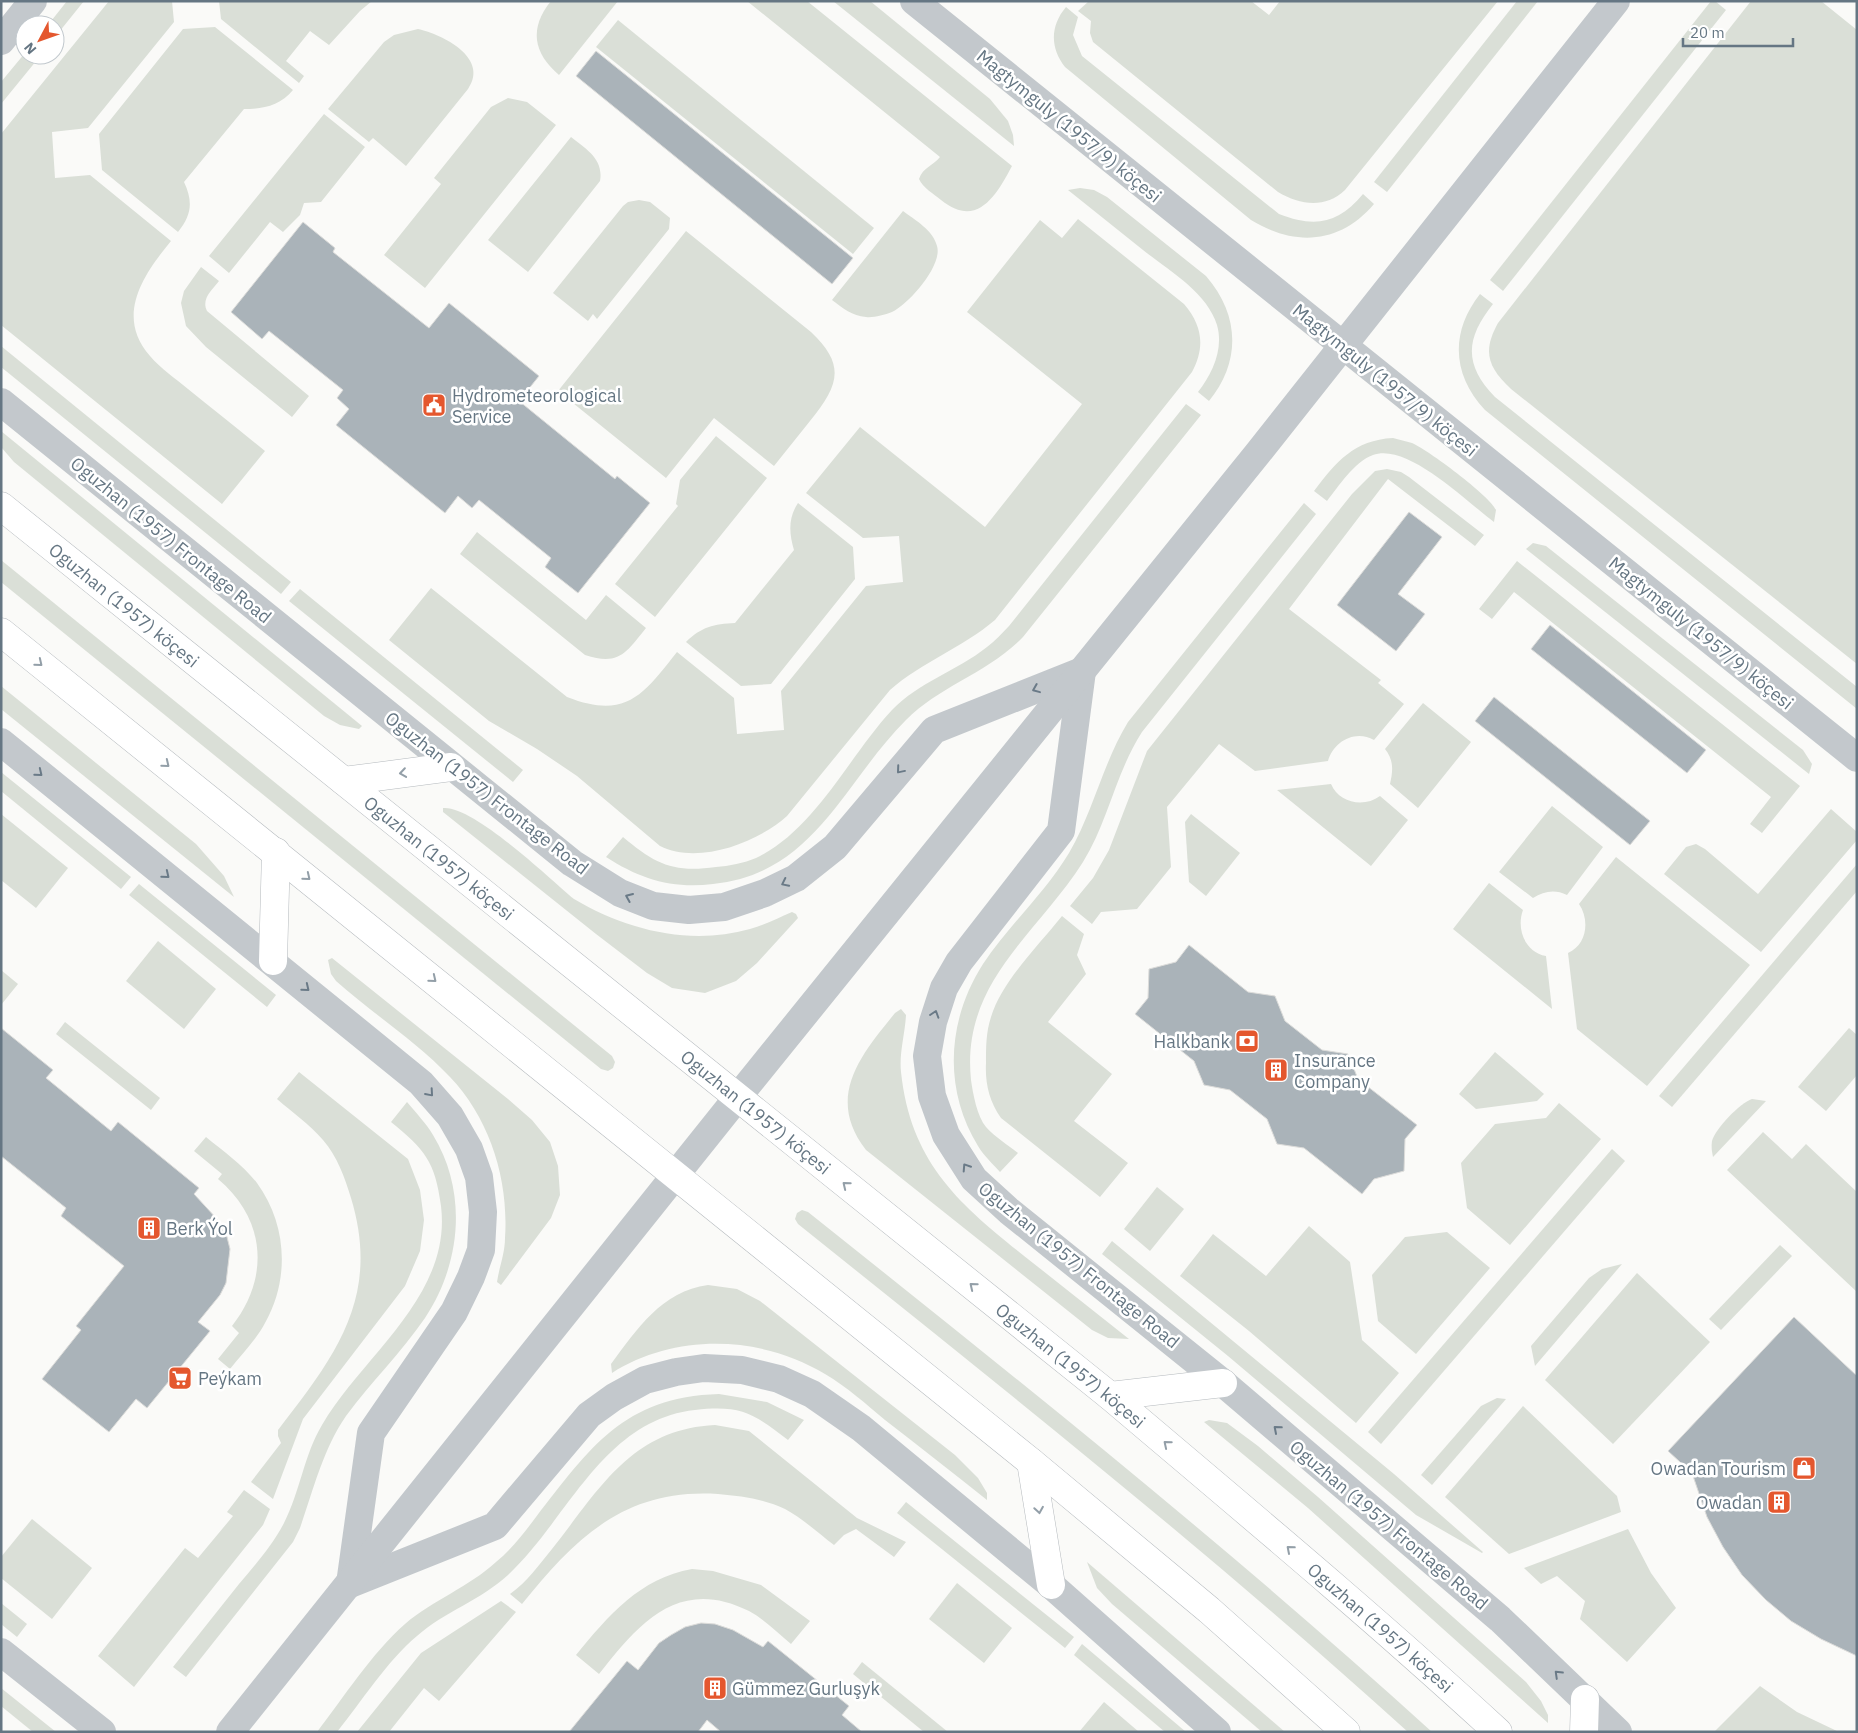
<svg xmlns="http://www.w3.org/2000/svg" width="1858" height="1733" viewBox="0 0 1858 1733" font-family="'IBM Plex Sans',sans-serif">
	<rect width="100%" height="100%" fill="#fafaf8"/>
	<!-- green -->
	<g fill="#dadfd7">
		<polygon points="67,1 84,1 55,37 55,25 48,25"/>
		<path d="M109,1h63l2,21 -86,106 -36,4 3,46 35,-3 81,66c-28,34 -56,75 -21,115 11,13 25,22 38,33 25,20 51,41 77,62l-43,53 -221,-179v-191z"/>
		<polygon points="219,1 372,1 360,11 329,45 310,31 286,61 304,76 299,83 221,19"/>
		<path d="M551,1h67l-59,74c-26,-22 -30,-47 -8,-74z"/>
		<path d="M747,1h60l205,165c-16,30 -35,63 -71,34 -7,-6 -18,-12 -22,-21 4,-12 14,-13 21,-22z"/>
		<polygon points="833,1 870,1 990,99 1008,121 1013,135 1014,146"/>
		<path d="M1089,1h162l18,14 11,-14h218l-153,189c-20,19 -45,15 -67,2l-185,-150 -3,-9 1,-12 -13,-10z"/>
		<polygon points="1517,1 1538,1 1387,192 1374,182"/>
		<polygon points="1711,1 1715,1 1726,10 1503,291 1490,280"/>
		<path d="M1751,1h70l36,29v634l-346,-275c-23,-22 -29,-37 -13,-66z"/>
		<path d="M1066,7l12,10 -5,18 9,21 197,158c36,14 59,10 84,-20l11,10c-34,40 -79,43 -123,16l-186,-153c-15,-19 -15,-41 1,-60z"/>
		<polygon points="618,20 874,228 853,254 596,47"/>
		<path d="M215,27l78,63c-13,16 -30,19 -49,19l-60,73c9,19 8,33 -6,50l-76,-62 -3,-36 84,-105z"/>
		<path d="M418,29c24,5 72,29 50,60l-62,77 -33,-28 -4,4 -41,-33 56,-67 10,-7z"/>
		<polygon points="25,53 25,55 41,55 1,104 1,82"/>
		<polygon points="508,98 527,102 556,125 425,288 384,255 441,184 434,178 491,107"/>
		<polygon points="324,114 365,147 321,202 304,203 300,215 283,232 270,222 229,273 209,256"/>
		<path d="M571,137c15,12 33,22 29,44l-72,91 -40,-32z"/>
		<path d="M1080,188l14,2 13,7 99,79c34,39 35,86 3,125l-11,-9c14,-18 26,-43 19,-67 -10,-33 -49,-55 -74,-75 -25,-20 -50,-40 -75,-60z"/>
		<polygon points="639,200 650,202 670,218 669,229 597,319 593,314 588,321 553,293 623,206 628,202"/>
		<path d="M903,211c12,9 30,19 34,35 6,19 -28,58 -45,66 -8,3 -19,6 -26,5 -14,-1 -23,-9 -34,-17z"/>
		<path d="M1078,219l106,85c19,22 21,44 8,68l-197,248c-33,28 -73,42 -105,70l-103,126c-30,27 -89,49 -127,30l-83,-70 -40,-27 -48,-28 -100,-81 42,-52 136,109c59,23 76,-2 110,-45l57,46 3,36 47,-4 -3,-39 85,-105 37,-4 -4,-46 -36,2 -57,-45 54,-66 125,100 97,-123 -115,-92 73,-92 22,18z"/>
		<path d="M686,231l125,101c36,34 27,54 -1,89 -12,15 -24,30 -36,45l-60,-48 -48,60 -108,-87z"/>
		<path d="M201,267l18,14c-7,9 -18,18 -12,30l102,85 -17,21 -86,-70 -20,-21 -5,-23 3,-12z"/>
		<path d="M1480,294l13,10c-28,35 -29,61 2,93l362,290v22l-372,-299c-33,-35 -35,-78 -5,-116z"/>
		<polygon points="1,346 291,582 281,594 1,367"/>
		<path d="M1186,404l15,11 -178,222c-35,36 -84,49 -117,83 -63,63 -92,154 -193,164 -41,5 -73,-5 -107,-27l17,-20c32,27 50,36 93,30 13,-1 28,-4 40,-9 59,-28 93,-102 136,-148 27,-28 65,-39 95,-63 8,-6 15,-14 22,-21z"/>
		<polygon points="1,431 362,726 359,729 340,725 324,716 14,462 1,447"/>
		<polygon points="716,436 767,478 655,617 615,584 678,506 676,504 680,480"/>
		<path d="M1393,438c6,2 13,3 19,5 16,7 77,52 84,67l-2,12c-27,-20 -87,-80 -121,-67 -19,7 -34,31 -46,46l-13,-10c22,-29 40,-51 79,-53z"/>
		<path d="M1387,469l14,3 8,5 75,58 -9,11 -87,-67 -99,130 92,71 -3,3 26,21 -30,36c-19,-11 -41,2 -46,21l-73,10 -36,-27 -52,63 4,60 -34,42 -36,3 -9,12 -22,-18 23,-28 16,-28 38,-99 205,-257 23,-23z"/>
		<path d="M798,503l55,44 2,32 -84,105 -30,2 -55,-44c15,-15 28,-18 49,-19l59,-73c-5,-17 -6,-32 4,-47z"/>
		<path d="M1304,503l12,11 -174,218c-26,40 -34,90 -59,130 -47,74 -122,120 -112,218 2,14 6,36 15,47 9,10 22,18 32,26l-18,19c-7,-8 -16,-16 -22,-26 -35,-57 -31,-126 5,-182 26,-39 62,-71 86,-111 24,-41 34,-90 59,-131z"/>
		<path d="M477,532l109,88 20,-25 40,33c-20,25 -27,38 -61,27l-125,-101z"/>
		<polygon points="1533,543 1546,546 1803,750 1812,764 1809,774 1526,549"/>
		<polygon points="1,560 612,1056 615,1062 613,1068 608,1071 601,1069 1,582"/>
		<polygon points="1517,561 1800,786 1762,833 1750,824 1771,797 1514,592 1492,619 1479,609"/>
		<polygon points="300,589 523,770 513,782 289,601"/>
		<polygon points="1,686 196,844 224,876 234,897 1,709"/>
		<path d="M1423,703l48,39 -53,66 -28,-24c3,-13 4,-24 -5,-35z"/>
		<polygon points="1,772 131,877 121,889 1,791"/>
		<path d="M1331,784c8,19 33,24 49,12l28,24 -37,46 -94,-76z"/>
		<path d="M1552,806l51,41 -36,48c-12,-6 -23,-4 -34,3l-34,-26z"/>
		<path d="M443,808c30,-3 106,70 131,91 52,31 116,47 176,30 15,-4 28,-11 42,-17l4,2 2,4 -41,45 -21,18 -31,12 -33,-5 -25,-15 -51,-39 -153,-122z"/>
		<polygon points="1831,809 1857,832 1857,840 1761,952 1664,874 1686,847 1696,844 1705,849 1758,894"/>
		<polygon points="1,814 68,868 36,908 1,880"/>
		<polygon points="1191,814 1240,853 1206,896 1189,882 1185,822"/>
		<path d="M1616,857l134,108 -103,121 -70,-57 -9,-76c19,-8 22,-33 11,-49z"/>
		<polygon points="1857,864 1857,891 1672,1107 1659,1096"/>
		<path d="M1489,883l34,27c-7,19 2,42 23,46l6,53 -99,-80z"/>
		<polygon points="139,884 276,995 267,1007 129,895"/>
		<path d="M1062,916l22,18 -7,21 9,19 -38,48 64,52 -38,47 54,42 -28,34 -99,-79c-12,-17 -16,-35 -15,-55 0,-16 0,-31 5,-46 11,-36 48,-72 71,-101z"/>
		<polygon points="158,941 216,989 184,1029 126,981"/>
		<path d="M332,958l176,141 24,21 18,22 8,24 2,29 -9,23 -50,67 -4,-3c2,-14 8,-29 8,-44 4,-58 -15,-119 -55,-161 -34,-36 -77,-63 -114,-96l-5,-7 -3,-14z"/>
		<polygon points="1,970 18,984 1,1005"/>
		<path d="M901,1009l5,6c-1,19 -7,38 -5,57 10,95 63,136 132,191 32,25 64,51 96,76l-21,-1 -16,-8 -226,-180c-41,-53 -5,-95 29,-137z"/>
		<polygon points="65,1022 160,1098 151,1110 56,1034"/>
		<polygon points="1849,1028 1857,1035 1857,1075 1826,1111 1798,1087"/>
		<polygon points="1495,1052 1544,1094 1537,1101 1476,1109 1459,1094"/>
		<path d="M299,1072l109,87 12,31 4,30 -4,31 -15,35 -102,133 -30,80 -22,-17 30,-39 -3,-7v-6c58,-75 103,-133 73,-232 -6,-20 -14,-42 -28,-58 -13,-15 -31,-28 -46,-41z"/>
		<path d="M1752,1099l14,2 -53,56c-1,-5 -2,-10 -1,-16 3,-12 28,-38 40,-42z"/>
		<path d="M407,1102c9,11 19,21 26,33 35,57 28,129 -8,183 -24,35 -54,64 -79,98 -23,33 -33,75 -46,112l-7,14 -107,135 -13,-10c22,-28 44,-55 66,-83 16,-19 33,-38 45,-61 16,-31 20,-68 38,-98 41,-70 130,-129 119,-219 -6,-45 -16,-56 -50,-84z"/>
		<polygon points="1559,1103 1601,1139 1510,1245 1467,1208 1461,1163 1495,1124 1546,1118"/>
		<polygon points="1763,1132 1792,1159 1806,1144 1857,1192 1857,1292 1727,1170"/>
		<path d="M206,1137c17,14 37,28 51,46 30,41 33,96 8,140 -9,17 -23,31 -35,46l-12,-10 21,-26 -7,-7c38,-48 34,-107 -14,-147l4,-5 -28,-23z"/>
		<polygon points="1612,1149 1625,1161 1381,1444 1368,1432"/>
		<polygon points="1157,1187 1184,1209 1150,1251 1124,1229"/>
		<path d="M802,1210l6,2c212,169 423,337 624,520h-24c-196,-178 -403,-342 -610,-508l-3,-5 2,-6z"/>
		<polygon points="1309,1226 1350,1262 1362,1340 1399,1373 1356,1423 1249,1331 1180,1276 1213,1234 1266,1276"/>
		<polygon points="1447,1232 1490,1268 1416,1354 1378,1321 1372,1275 1405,1237"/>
		<polygon points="1112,1241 1394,1474 1483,1552 1482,1553 1416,1515 1228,1356 1102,1254"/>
		<polygon points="1780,1245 1792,1256 1721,1330 1709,1319"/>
		<polygon points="1622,1264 1535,1366 1531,1346 1589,1278 1602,1269"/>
		<polygon points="1637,1273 1710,1342 1613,1444 1545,1380"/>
		<path d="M708,1285l29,4 23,12 195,154 23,23 9,15v7c-34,-27 -68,-54 -102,-80 -19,-16 -38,-33 -60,-46 -64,-39 -150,-41 -213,-1l-1,-9c26,-35 51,-73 97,-79z"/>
		<path d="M719,1394l48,8 37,18 -16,20c-35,-27 -47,-35 -93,-30 -92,10 -127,109 -187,165 -27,25 -64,37 -91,61 -30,25 -55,65 -80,96h-20c27,-35 55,-79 88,-108 28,-24 64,-37 91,-62 16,-13 28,-29 40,-45 54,-69 87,-120 183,-123z"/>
		<polygon points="1497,1398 1506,1399 1432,1485 1421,1475 1481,1406"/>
		<polygon points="1523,1406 1617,1496 1621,1512 1509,1554 1445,1497"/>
		<polygon points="1209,1420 1227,1423 1258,1446 1318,1497 1526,1682 1541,1701 1548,1715 1548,1723 1308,1508 1204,1422"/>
		<path d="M715,1425l34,6 108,87 49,24 -12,15 -38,-28 -12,6 -10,10c-16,-12 -32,-27 -49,-36 -21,-10 -44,-13 -67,-15 -92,-6 -142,43 -196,110l-12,-10c17,-12 29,-29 42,-45 47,-59 79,-120 163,-124z"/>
		<polygon points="244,1490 270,1509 263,1525 134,1687 98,1656 185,1548 198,1558 233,1516 227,1512"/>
		<polygon points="906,1502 1074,1637 1065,1648 897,1513"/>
		<polygon points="32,1519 92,1568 52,1619 1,1578 1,1557"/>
		<polygon points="1628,1529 1651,1573 1676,1608 1627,1662 1580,1619 1585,1601 1557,1576 1541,1584 1524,1568"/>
		<polygon points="1087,1562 1285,1732 1262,1732 1112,1604 1097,1588"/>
		<path d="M692,1569l21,2 48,14 49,36 -19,23c-13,-11 -27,-25 -42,-33 -70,-35 -110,12 -150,63l-23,-19c32,-39 64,-77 116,-86z"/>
		<polygon points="957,1583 1012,1628 984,1663 929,1619"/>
		<polygon points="501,1601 516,1612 439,1701 424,1688 389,1732 357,1732 421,1653"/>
		<polygon points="1,1603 27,1624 17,1637 1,1624"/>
		<polygon points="1082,1644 1186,1732 1165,1732 1074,1655"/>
		<polygon points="862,1662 948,1732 924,1732 853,1674"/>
		<polygon points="1760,1686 1797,1712 1839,1732 1714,1732"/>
		<polygon points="1,1688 56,1732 33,1732 1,1706"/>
		<polygon points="1104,1702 1139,1732 1079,1732"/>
	</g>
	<!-- building -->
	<g fill="#aab3b9" stroke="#dcdcda">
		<polygon points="596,51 853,258 832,284 576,76"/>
		<polygon points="303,222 335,248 333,252 429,328 449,303 539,376 519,401 615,479 617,476 650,503 578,593 545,567 551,558 479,500 472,508 458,496 445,513 336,425 349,409 337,398 343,390 269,331 262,339 231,312"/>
		<polygon points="1409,512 1442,537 1398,594 1425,614 1396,651 1337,605"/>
		<polygon points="1550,625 1706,750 1687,773 1531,649"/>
		<polygon points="1494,697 1650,821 1630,845 1475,721"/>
		<polygon points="1189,945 1248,992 1275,996 1285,1021 1322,1050 1348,1054 1358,1079 1417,1125 1405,1139 1404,1171 1374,1179 1362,1194 1304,1148 1277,1144 1267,1119 1230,1090 1204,1085 1194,1061 1135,1014 1148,998 1149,969 1176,962"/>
		<polygon points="1,1028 53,1070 46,1078 111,1131 118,1122 199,1188 194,1194 217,1219 227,1237 230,1249 226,1283 220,1295 198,1322 210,1331 147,1408 136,1399 109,1432 42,1379 81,1330 76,1326 124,1266 61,1216 66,1208 1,1156"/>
		<polygon points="1794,1317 1857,1376 1857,1656 1821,1639 1791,1621 1766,1600 1742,1575 1723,1547 1707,1517 1692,1473 1668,1451"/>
		<polygon points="701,1623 715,1624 733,1630 763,1647 768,1641 849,1706 842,1715 862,1732 721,1732 707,1720 698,1732 569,1732 627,1661 638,1670 659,1643 671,1635 685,1627"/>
	</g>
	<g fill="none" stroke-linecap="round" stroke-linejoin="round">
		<!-- major casing -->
		<g stroke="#b5babe" stroke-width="29">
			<g id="major">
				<path id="s1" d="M1,506l1109,890c131,111 262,220 388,336"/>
				<polyline points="1,632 1031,1462 1209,1610 1346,1732"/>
				<polyline points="344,781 451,767"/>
				<polyline points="273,961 276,852"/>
				<polyline points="1110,1396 1223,1383"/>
				<polyline points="1031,1462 1051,1585"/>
				<polyline points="1584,1732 1585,1699"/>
			</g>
		</g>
		<!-- minor -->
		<g stroke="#c3c8cc" stroke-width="28">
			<polyline points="914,1 1857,758"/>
			<polyline points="1,41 33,1"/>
			<polyline points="1,402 572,863 620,893 653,906 689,910 724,907 765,893 796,878 835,847 934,730 1082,671 1061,831 959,962 944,988 933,1022 927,1056 932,1096 946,1135 974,1179 1009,1211 1223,1383 1500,1619 1618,1732"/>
			<polyline points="1,742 421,1083 450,1116 469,1149 479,1177 483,1212 481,1250 471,1277 454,1312 371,1433 350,1584 495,1526 589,1415 614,1397 645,1380 676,1372 704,1368 742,1370 779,1379 812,1394 861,1428 1051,1585 1217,1732"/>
			<polyline points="1,1652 102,1732"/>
			<polyline points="230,1732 737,1098 1258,453 1616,1"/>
		</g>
		<!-- major -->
		<use href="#major" stroke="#fff" stroke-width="28"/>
	</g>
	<!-- one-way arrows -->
	<defs><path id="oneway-chevron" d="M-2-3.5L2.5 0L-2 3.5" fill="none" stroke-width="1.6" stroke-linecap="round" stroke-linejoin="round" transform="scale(1.25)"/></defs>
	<g stroke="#939fa8">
		<use href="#oneway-chevron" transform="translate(39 663) rotate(39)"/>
		<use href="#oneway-chevron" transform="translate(166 764) rotate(39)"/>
		<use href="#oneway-chevron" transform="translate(403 773) rotate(172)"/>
		<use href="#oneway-chevron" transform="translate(307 877) rotate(39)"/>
		<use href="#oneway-chevron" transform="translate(433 979) rotate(39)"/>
		<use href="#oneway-chevron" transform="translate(846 1185) rotate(-141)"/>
		<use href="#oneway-chevron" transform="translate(973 1286) rotate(-141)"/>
		<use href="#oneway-chevron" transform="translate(1167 1444) rotate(-140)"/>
		<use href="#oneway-chevron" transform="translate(1039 1510) rotate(81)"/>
		<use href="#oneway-chevron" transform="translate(1290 1549) rotate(-139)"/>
	</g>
	<g stroke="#6a7a87">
		<use href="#oneway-chevron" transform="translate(1036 689) rotate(158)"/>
		<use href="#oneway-chevron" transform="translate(900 770) rotate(130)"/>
		<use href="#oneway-chevron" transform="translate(39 773) rotate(39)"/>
		<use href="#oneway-chevron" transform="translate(166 875) rotate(39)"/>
		<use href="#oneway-chevron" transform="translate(785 883) rotate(154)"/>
		<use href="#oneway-chevron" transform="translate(629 897) rotate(-157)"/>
		<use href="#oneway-chevron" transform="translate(306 988) rotate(39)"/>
		<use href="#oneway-chevron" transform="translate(935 1014) rotate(-72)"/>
		<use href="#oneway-chevron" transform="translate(430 1093) rotate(49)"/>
		<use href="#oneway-chevron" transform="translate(966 1167) rotate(-123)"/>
		<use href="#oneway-chevron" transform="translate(1277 1429) rotate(-139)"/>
		<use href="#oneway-chevron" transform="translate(1558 1674) rotate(-136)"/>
	</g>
	<!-- icons -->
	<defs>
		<g id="civic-square" transform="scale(1.25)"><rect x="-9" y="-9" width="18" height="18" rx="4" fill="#e4572e" stroke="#fff"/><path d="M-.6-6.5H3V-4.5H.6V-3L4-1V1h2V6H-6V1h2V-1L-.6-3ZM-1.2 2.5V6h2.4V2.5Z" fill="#fff"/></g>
		<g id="bank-square" transform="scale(1.25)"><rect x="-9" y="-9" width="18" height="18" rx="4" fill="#e4572e" stroke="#fff"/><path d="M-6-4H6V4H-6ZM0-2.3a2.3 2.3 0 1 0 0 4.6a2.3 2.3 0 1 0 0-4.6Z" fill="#fff"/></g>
		<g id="building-square" transform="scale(1.25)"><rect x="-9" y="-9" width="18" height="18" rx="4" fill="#e4572e" stroke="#fff"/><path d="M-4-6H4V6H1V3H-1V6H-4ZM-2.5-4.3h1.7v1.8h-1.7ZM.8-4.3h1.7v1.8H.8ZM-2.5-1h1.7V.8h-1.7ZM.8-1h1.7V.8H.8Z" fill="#fff"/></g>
		<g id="supermarket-square" transform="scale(1.25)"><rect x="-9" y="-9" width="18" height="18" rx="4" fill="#e4572e" stroke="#fff"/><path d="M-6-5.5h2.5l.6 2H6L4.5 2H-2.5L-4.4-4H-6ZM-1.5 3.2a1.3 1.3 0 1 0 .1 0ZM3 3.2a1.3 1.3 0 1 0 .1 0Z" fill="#fff"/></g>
		<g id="shop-square" transform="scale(1.25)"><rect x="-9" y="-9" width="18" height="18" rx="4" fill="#e4572e" stroke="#fff"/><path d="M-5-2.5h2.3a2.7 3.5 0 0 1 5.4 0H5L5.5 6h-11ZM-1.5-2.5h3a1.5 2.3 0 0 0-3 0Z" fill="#fff"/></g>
	</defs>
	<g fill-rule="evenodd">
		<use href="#civic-square" x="434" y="405"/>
		<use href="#bank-square" x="1247" y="1041"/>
		<use href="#building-square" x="1276" y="1070"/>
		<use href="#building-square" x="149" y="1228"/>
		<use href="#supermarket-square" x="180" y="1378"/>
		<use href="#shop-square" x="1804" y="1468"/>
		<use href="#building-square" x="1779" y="1502"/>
		<use href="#building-square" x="715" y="1688"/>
	</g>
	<g text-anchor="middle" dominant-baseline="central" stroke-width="5" stroke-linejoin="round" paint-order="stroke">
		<!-- street labels -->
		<g font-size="18" fill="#657683" stroke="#fff">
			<text transform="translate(1069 126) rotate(39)">Magtymguly (1957/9) köçesi</text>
			<text transform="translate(1385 380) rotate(39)">Magtymguly (1957/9) köçesi</text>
			<text transform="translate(171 540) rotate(39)">Oguzhan (1957) Frontage Road</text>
			<text stroke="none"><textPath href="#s1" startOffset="158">Oguzhan (1957) köçesi</textPath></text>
			<text transform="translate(1701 633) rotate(39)">Magtymguly (1957/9) köçesi</text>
			<text transform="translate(487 793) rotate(38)">Oguzhan (1957) Frontage Road</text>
			<text stroke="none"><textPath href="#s1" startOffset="562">Oguzhan (1957) köçesi</textPath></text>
			<text stroke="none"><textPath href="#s1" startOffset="968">Oguzhan (1957) köçesi</textPath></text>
			<text transform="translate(1079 1265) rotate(39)">Oguzhan (1957) Frontage Road</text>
			<text stroke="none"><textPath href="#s1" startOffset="1372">Oguzhan (1957) köçesi</textPath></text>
			<text transform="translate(1389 1525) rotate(40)">Oguzhan (1957) Frontage Road</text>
			<text stroke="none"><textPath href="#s1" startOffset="1778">Oguzhan (1957) köçesi</textPath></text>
		</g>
		<!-- poi labels -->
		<g font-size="18" fill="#657683" stroke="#fff" text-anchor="start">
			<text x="452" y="395">Hydrometeorological<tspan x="452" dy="21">Service</tspan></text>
			<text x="1230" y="1041" text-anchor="end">Halkbank</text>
			<text x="1294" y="1060">Insurance<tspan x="1294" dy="21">Company</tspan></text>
			<text x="166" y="1228">Berk Ýol</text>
			<text x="198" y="1378">Peýkam</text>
			<text x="1786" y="1468" text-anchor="end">Owadan Tourism</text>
			<text x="1762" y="1502" text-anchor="end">Owadan</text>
			<text x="732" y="1688">Gümmez Gurluşyk</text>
		</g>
	</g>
	<!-- border -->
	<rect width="1858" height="1733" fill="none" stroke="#657683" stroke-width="5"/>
	<!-- north arrow -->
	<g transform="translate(40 40) rotate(229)"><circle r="24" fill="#ffffff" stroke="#c1c8cd"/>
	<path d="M0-4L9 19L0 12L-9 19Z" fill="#e4572e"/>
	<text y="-8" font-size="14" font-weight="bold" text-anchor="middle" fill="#657683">N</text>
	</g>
	<!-- scale -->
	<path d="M1683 38v8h110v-8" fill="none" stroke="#657683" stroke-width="2.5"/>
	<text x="1690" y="38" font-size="15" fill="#657683" stroke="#ffffff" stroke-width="4" paint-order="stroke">20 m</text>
</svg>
